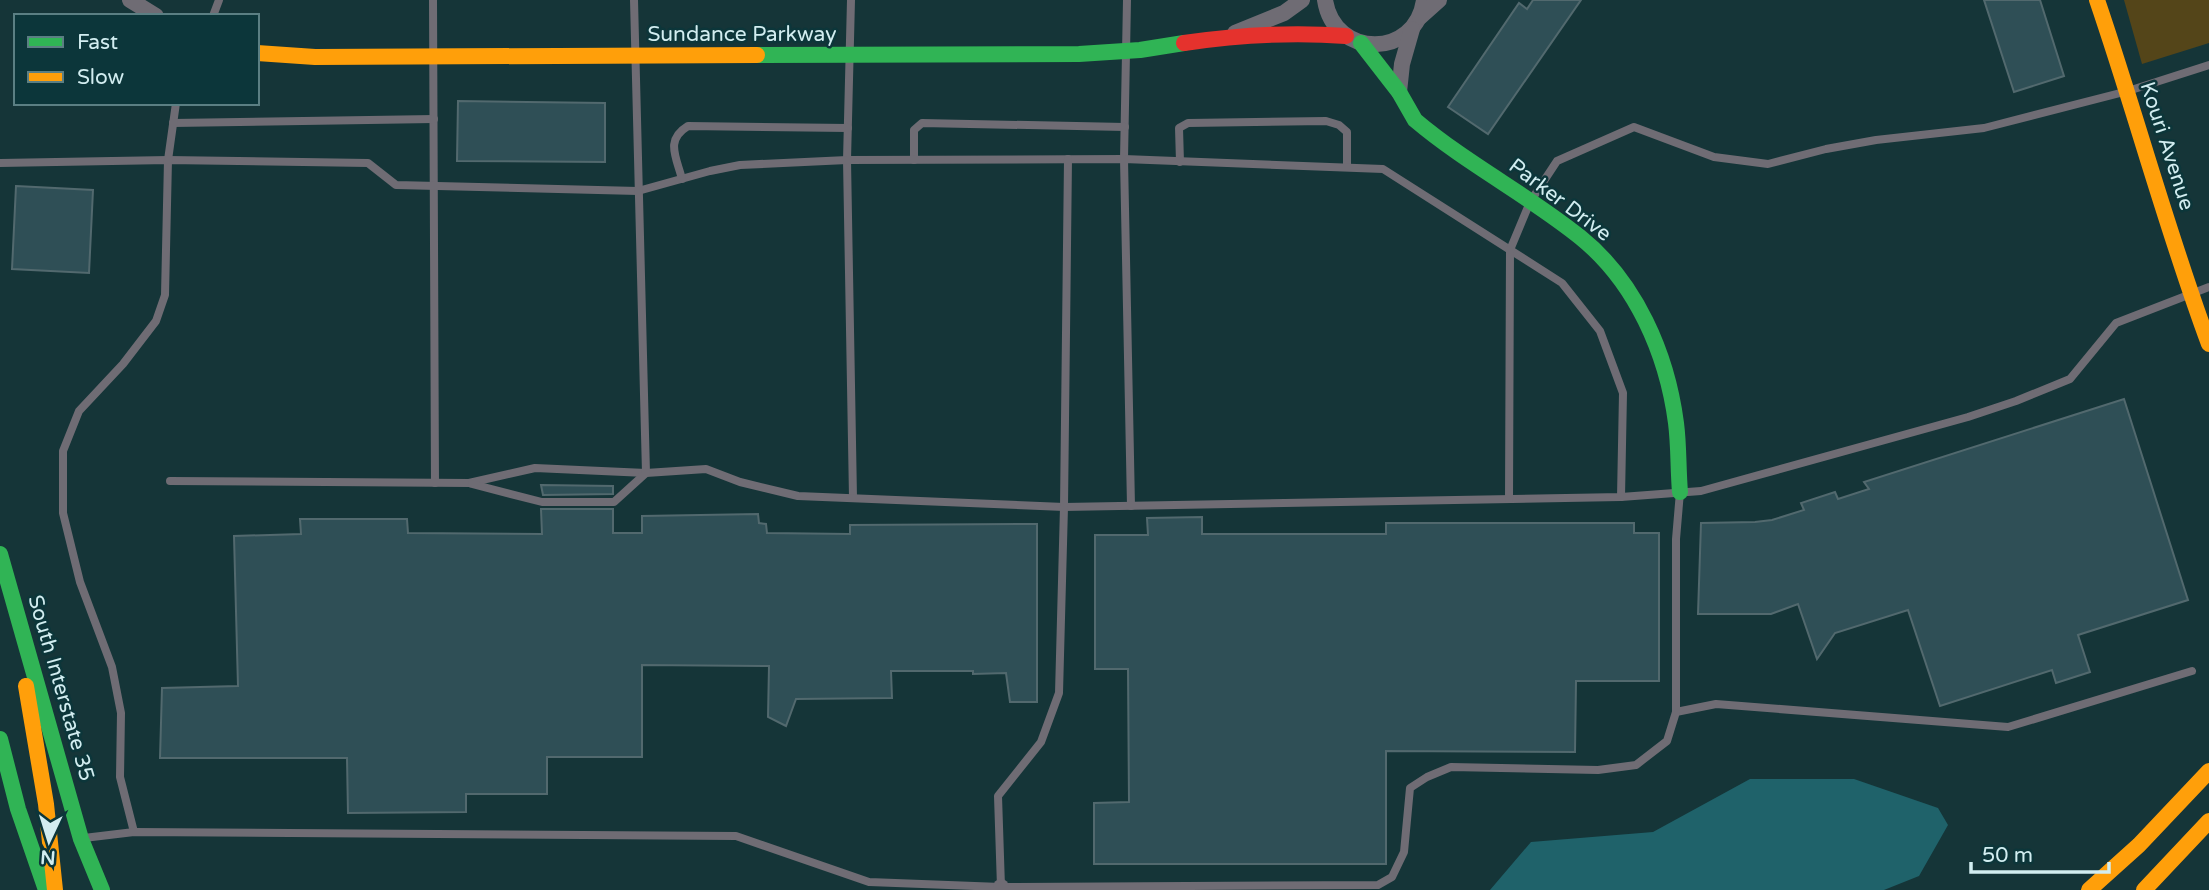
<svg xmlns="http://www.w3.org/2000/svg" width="2209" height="890" viewBox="0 0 2209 890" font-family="'Varela Round',sans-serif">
	<rect width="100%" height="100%" fill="#153538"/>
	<!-- green -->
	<polygon fill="#544519" points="2124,0 2209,0 2209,43 2142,64"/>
	<!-- water -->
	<polygon fill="#1f626a" points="1750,779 1854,779 1938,808 1948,825 1919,876 1884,890 1490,890 1531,842 1653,832"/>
	<!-- building -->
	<g fill="#2f4f56" stroke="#52696e" stroke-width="2">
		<polygon points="1533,0 1581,0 1488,134 1448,107 1519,3 1527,9"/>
		<polygon points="1984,0 2040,0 2064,76 2014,92"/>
		<polygon points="458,101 605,103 605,162 457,161"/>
		<polygon points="16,186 93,190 89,273 12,269"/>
		<polygon points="2124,399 2188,600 2078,635 2090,672 2056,683 2052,670 1940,706 1908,610 1835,633 1817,659 1798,604 1771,614 1698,614 1701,523 1755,522 1772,520 1804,510 1801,503 1835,492 1838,499 1869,489 1864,482"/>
		<polygon points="541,485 613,486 613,494 543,495"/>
		<polygon points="541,509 613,509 613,533 642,533 642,516 758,514 759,523 766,524 767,533 850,534 850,525 1037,524 1037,702 1010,702 1006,673 973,674 973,671 891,671 892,698 796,699 786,726 768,717 769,666 642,665 642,757 547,757 547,794 466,794 466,812 348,813 347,758 160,758 162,688 238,686 234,536 301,534 300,519 407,519 408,533 542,534"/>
		<polygon points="1202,517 1202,534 1386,534 1386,523 1634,523 1634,533 1659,533 1659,681 1576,681 1575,752 1386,751 1386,864 1094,864 1094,803 1129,802 1128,669 1095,669 1095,535 1148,535 1147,518"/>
	</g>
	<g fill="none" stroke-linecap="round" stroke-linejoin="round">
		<!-- lane -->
		<g stroke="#6f6c74" stroke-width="8">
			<polyline points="433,0 435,483"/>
			<polyline points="851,0 847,160 853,498"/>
			<polyline points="1127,0 1124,159 1131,506"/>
			<polyline points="213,16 219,0"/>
			<polyline points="173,123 434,119"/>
			<polyline points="914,160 914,130 922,123 1125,127"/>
			<polyline points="1180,162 1179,128 1188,123 1326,121 1339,125 1347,132 1347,167"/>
			<polyline points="0,163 168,160 368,163 396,185 638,191 710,171 740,165 847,160 1124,159 1383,169 1562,283 1600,331 1623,393 1621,497"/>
			<path d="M682,179c-6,-23 -17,-39 6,-53l160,2"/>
			<polyline points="170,481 469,483 535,468 646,473 706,469 740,482 798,496 1064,507 1621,497 1701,491 1968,417 2016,401 2070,379 2116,323 2209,287"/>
			<polyline points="472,484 542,502 614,502 646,473 634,0"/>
			<polyline points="1509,499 1510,250 1530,202 1557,161 1634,127 1714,157 1768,164 1826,149 1876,140 1984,128 2128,91 2209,65"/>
			<polyline points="1676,712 1716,704 2008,727 2192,671"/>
			<polyline points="134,832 120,777 121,713 112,667 80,582 63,513 63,451 79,411 123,364 156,321 165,295 168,160 176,103"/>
			<polyline points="84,838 134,832 736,836 869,882 1001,887 1378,885 1392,877 1404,852 1410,788 1427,777 1451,767 1598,770 1636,765 1667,741 1676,712 1676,539 1680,492"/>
			<polyline points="1001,887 998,796 1041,742 1059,693 1064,507 1068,159"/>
		</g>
		<!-- street -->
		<g stroke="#6f6c74" stroke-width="16">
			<polyline points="130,0 156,16"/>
			<path d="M1325,0c9,59 91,59 99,0"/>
			<polyline points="1420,17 1439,0"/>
			<polyline points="1235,33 1284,13 1302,0"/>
			<polyline points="1399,92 1402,64 1412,29"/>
			<polyline points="1001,887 1001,890"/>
		</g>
		<!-- fast -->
		<g stroke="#30b455" stroke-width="16">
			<path d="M1361,43l38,49 16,28c52,44 113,75 165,117 56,45 87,117 96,186 3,23 2,46 4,69"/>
			<polyline points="757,55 1079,54 1140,50 1184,43"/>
			<polyline points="0,554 81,839 102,890"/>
			<polyline points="0,739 18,809 46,890"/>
		</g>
		<!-- slow -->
		<g stroke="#ff9f0a" stroke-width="16">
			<path d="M2097,0c39,114 70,231 112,344"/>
			<polyline points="257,53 315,57 757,55"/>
			<polyline points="26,686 46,804 55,890"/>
			<polyline points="2089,890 2139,845 2209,771"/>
			<polyline points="2144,890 2209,821"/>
		</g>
		<!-- jam -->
		<path stroke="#e5322d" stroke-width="16" d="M1184,43c54,-8 108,-11 162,-7"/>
	</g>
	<g text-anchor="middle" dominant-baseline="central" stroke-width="5" stroke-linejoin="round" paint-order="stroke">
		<!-- street labels -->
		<g font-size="21" fill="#d2edf0" stroke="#0c363a">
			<text x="742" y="34">Sundance Parkway</text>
			<text transform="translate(2167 146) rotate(72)">Kouri Avenue</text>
			<text transform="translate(1560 200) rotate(37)">Parker Drive</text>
			<text transform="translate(61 688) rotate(74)">South Interstate 35</text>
		</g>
	</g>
	<!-- legend -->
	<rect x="14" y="14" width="245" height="91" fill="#0c363a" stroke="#5b7f83" stroke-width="2"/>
	<rect x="28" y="37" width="35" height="10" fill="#30b455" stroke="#5b7f83" stroke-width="2"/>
	<text x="77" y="49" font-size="21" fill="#d2edf0">Fast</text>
	<rect x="28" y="72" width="35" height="10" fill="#ff9f0a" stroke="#5b7f83" stroke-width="2"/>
	<text x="77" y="84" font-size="21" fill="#d2edf0">Slow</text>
	<!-- north arrow -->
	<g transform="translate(49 841) rotate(184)" stroke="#0c363a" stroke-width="5" paint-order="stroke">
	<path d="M0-5L12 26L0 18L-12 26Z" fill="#d2edf0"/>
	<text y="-10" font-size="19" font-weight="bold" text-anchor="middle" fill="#d2edf0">N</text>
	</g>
	<!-- scale -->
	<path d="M1971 862v10h138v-10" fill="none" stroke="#d2edf0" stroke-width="3.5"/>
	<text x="1982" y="862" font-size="21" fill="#d2edf0" stroke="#0c363a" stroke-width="5" paint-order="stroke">50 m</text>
</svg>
